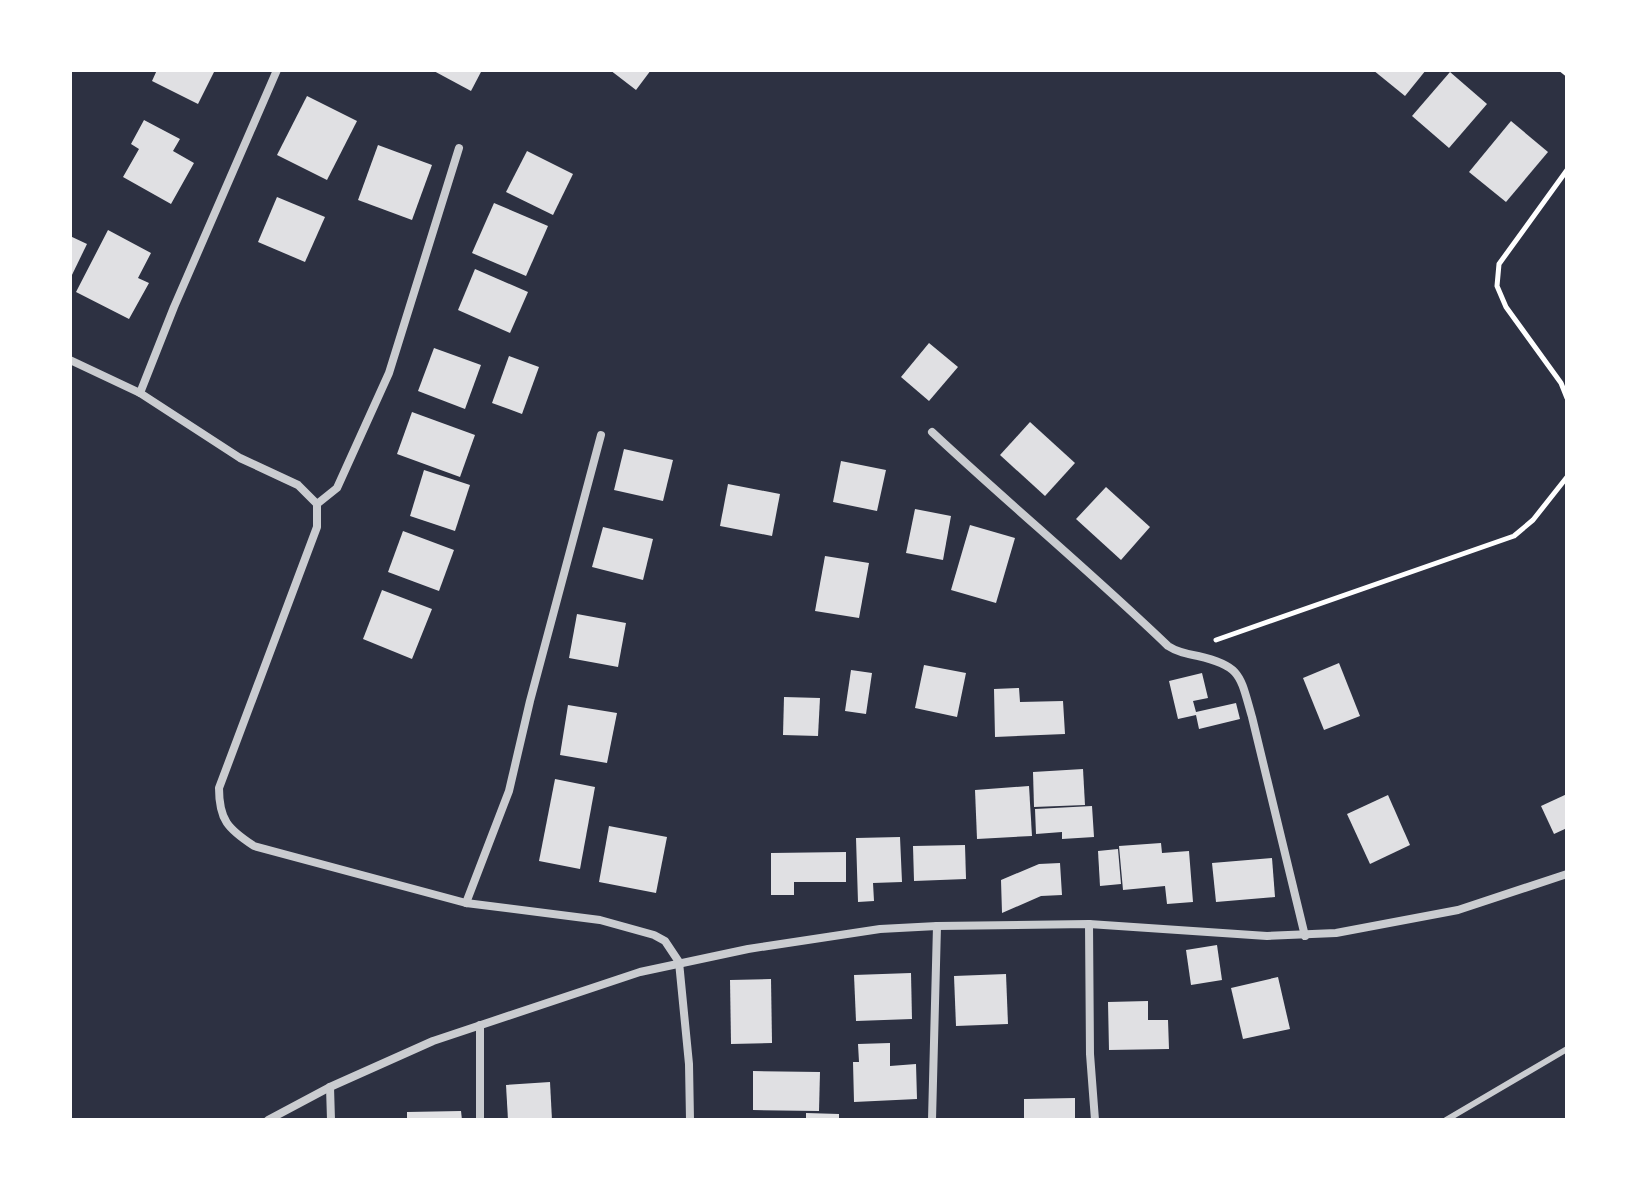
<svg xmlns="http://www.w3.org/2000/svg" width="1637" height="1190" viewBox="0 0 1637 1190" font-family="Inter,sans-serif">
	<rect width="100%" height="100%" fill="#2d3142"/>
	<!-- building -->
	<g fill="#e0e0e3">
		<polygon points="157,70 215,70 198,104 152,81"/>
		<polygon points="432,70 482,70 471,91"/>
		<polygon points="610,70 651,70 636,90"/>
		<polygon points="1373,70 1426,70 1405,96"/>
		<polygon points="1450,72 1487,104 1449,148 1412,116"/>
		<polygon points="307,96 357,121 327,180 277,155"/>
		<polygon points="144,120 180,139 173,151 194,163 171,204 123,177 139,149 131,144"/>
		<polygon points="1511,121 1548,152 1506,202 1469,172"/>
		<polygon points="378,145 432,165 412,220 358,200"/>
		<polygon points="527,151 573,174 553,215 506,192"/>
		<polygon points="277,197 325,217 305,262 258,242"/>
		<polygon points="494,203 548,226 526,276 472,253"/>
		<polygon points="108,230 151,253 138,278 149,283 129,319 76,292"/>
		<polygon points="70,236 87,244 70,279"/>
		<polygon points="475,269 528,292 510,333 458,310"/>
		<polygon points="929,343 958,367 929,401 901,377"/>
		<polygon points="434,348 481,365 465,409 418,391"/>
		<polygon points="509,356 539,367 522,414 492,403"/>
		<polygon points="412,412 475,435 460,477 397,454"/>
		<polygon points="1030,422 1075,463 1045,496 1000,455"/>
		<polygon points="624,449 673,460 663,501 614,490"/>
		<polygon points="841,461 886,470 877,511 833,502"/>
		<polygon points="424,470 470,485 455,531 410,516"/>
		<polygon points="728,484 780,494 772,536 720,526"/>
		<polygon points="1106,487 1150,527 1121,560 1076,519"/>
		<polygon points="915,509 951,516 943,560 906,553"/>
		<polygon points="970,525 1015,538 996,603 951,590"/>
		<polygon points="603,527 653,539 643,580 592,567"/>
		<polygon points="403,531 454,550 439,591 388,572"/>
		<polygon points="825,556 869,563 859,618 815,611"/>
		<polygon points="382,590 432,609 412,659 363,639"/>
		<polygon points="577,614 626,623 618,667 569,658"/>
		<polygon points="1339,663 1360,716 1324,730 1303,678"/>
		<polygon points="924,665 966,673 957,717 915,708"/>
		<polygon points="851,670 872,673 866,714 845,711"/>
		<polygon points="1202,673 1208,698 1193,701 1196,712 1236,703 1240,719 1199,729 1196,715 1178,719 1169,681"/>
		<polygon points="1019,688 1020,702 1063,701 1065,734 995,737 994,689"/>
		<polygon points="784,697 820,698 818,736 783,735"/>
		<polygon points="568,705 617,713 607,763 560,755"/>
		<polygon points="1083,769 1085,805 1034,807 1033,772"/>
		<polygon points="555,779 595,787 580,869 539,861"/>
		<polygon points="1029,786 1032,836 977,839 975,790"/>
		<polygon points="1567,794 1567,828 1554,834 1541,806"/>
		<polygon points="1388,795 1410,845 1370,864 1347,814"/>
		<polygon points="1092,806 1094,837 1062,839 1062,832 1036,834 1035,809"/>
		<polygon points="609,826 667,837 656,893 599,882"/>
		<polygon points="900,837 902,882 873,883 874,901 858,902 856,838"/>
		<polygon points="1161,843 1162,853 1189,851 1193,902 1167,904 1165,886 1123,890 1119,846"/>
		<polygon points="965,845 966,879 914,881 913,846"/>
		<polygon points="1118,849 1121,884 1100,886 1098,851"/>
		<polygon points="846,852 846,882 794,882 794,895 771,895 771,853"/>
		<polygon points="1272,858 1275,897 1216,902 1212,863"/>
		<polygon points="1060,863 1062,895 1041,896 1002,913 1001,880 1039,864"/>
		<polygon points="1217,945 1222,980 1191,985 1186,950"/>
		<polygon points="911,973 912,1019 856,1021 854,975"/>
		<polygon points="1006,974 1008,1024 956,1026 954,976"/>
		<polygon points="1278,977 1290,1029 1243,1039 1231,988"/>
		<polygon points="771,979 772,1043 731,1044 730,980"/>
		<polygon points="1148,1001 1148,1020 1168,1020 1169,1049 1109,1050 1108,1002"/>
		<polygon points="890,1043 890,1066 916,1064 917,1099 854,1102 853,1062 859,1062 858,1044"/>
		<polygon points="753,1071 820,1072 819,1111 753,1110"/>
		<polygon points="550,1082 552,1120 508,1120 506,1085"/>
		<polygon points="1075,1098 1075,1120 1024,1120 1024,1099"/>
		<polygon points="461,1111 462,1120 407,1120 407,1112"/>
		<polygon points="806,1113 839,1114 839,1120 806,1120"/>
	</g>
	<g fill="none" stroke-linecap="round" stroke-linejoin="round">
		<!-- path -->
		<g stroke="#fff" stroke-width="5">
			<polyline points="1562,70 1567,74"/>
			<polyline points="1567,170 1499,264 1497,286 1506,307 1561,383 1567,398"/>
			<polyline points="1216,640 1514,536 1533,520 1567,477"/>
		</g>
		<!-- service -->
		<polyline stroke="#caccd0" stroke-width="6" points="1446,1120 1567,1049"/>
		<!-- minor -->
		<g stroke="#caccd0" stroke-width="8">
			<path d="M70,360l70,33 100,65 58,27 19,19v23l-98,261c0,32 9,41 35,58l212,57 134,17 54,15 11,6 14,21 10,102 1,56"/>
			<polyline points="140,393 174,307 277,70"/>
			<path d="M932,432c77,72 159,140 236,214 9,6 19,8 30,10 44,10 42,20 54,61l53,219"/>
			<polyline points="317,504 337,488 389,373 459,148"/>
			<polyline points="466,903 509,791 530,701 601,435"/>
			<polyline points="1089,924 1090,1054 1095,1120"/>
			<polyline points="480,1025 480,1120"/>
			<polyline points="330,1087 331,1120"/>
			<polyline points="268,1120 330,1087 433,1041 640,972 748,949 880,929 937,926 1089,924 1267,936 1336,933 1458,910 1567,874"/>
			<polyline points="932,1120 937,926"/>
		</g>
	</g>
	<!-- border -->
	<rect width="1637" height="1190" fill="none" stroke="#ffffff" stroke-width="144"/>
</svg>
